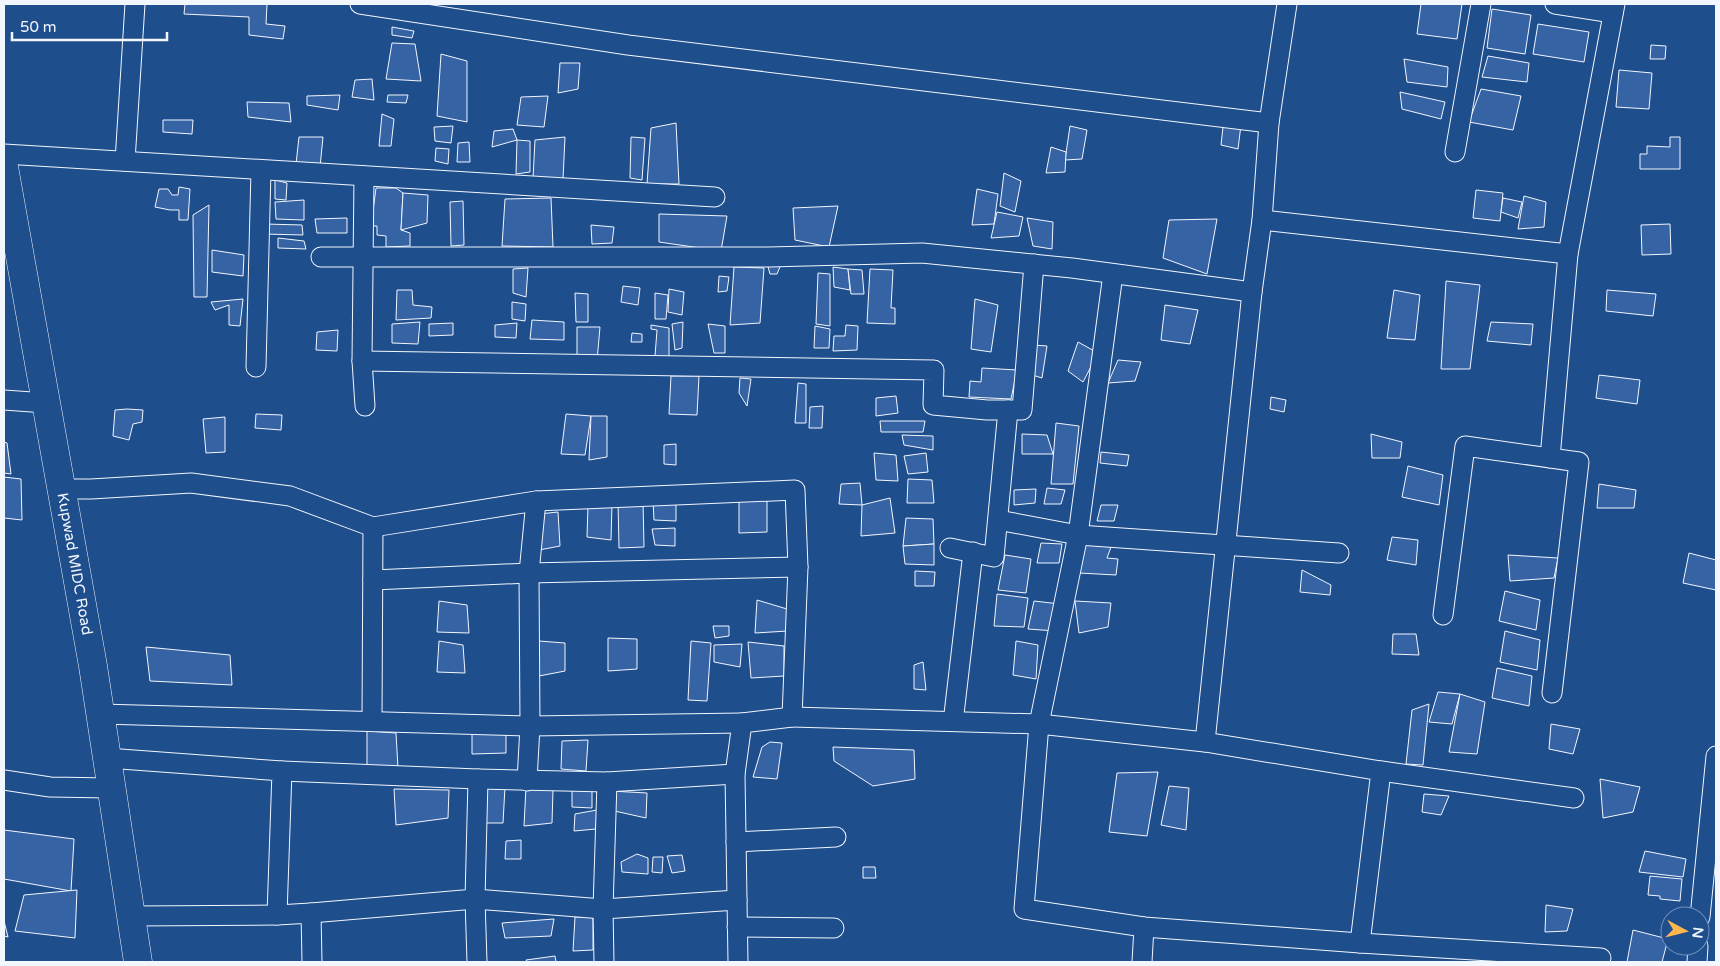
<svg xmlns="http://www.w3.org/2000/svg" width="1720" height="966" viewBox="0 0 1720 966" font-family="'Varela Round',sans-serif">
	<rect width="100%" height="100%" fill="#1f4e8c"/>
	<!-- building -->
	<g fill="#3563a3" stroke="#f2f6ff">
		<polygon points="185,4 267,4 266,24 285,26 283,39 249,35 249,17 184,14"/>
		<polygon points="1421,4 1462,4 1457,39 1417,34"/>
		<polygon points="1492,9 1531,15 1525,54 1487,48"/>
		<polygon points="1538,24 1589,32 1584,62 1533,54"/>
		<polygon points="392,27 414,31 412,38 392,35"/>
		<polygon points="392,43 415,44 421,81 386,79"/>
		<polygon points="1651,45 1666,46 1665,59 1650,59"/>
		<polygon points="441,54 467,61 467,122 437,116"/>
		<polygon points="1488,56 1529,63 1527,82 1482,77"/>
		<polygon points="1404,59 1448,67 1447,87 1407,82"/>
		<polygon points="560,63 580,63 578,89 558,93"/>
		<polygon points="1619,70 1652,73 1649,109 1616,107"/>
		<polygon points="372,79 374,100 352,97 355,80"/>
		<polygon points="1481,89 1521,96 1513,130 1469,122"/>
		<polygon points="1400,92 1445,102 1441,119 1402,109"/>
		<polygon points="340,95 338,110 307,105 307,96"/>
		<polygon points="388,95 408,95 406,103 387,102"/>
		<polygon points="548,96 544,127 517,125 521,97"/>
		<polygon points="247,102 289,103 291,122 248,117"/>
		<polygon points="382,114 394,119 391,146 379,146"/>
		<polygon points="163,120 193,120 192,134 163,132"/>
		<polygon points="676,123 679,184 647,184 651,128"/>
		<polygon points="1241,125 1238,149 1221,145 1223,127"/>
		<polygon points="453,126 451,143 435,141 434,127"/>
		<polygon points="1070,126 1087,130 1082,159 1065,160"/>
		<polygon points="513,129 517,140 492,147 494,131"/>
		<polygon points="299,137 323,137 320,167 296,164"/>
		<polygon points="565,137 563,179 533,178 535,140"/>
		<polygon points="631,137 645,138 642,180 630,178"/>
		<polygon points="1670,137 1680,137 1680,169 1640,169 1640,154 1647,154 1647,146 1670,147"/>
		<polygon points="517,140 530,141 530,172 516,174"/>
		<polygon points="469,142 470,162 457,162 458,143"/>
		<polygon points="1051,147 1066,152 1065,172 1046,173"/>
		<polygon points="436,148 449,149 448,164 435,161"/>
		<polygon points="1004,173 1021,181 1015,212 1000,206"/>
		<polygon points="275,180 287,183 286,200 275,199"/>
		<polygon points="179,187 190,189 188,220 179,220 179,210 170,210 155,207 159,189 168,189 172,195 178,195"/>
		<polygon points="376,188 396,188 403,193 401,230 410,233 410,246 386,247 386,236 377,235 377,226 371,226"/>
		<polygon points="977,189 998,194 994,224 972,225"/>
		<polygon points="1476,190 1503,193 1500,221 1473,218"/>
		<polygon points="403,193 428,195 427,223 401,230"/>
		<polygon points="1524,196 1546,202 1544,227 1518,229"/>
		<polygon points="551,198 553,247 502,246 505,199"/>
		<polygon points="1503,198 1522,202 1518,218 1501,212"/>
		<polygon points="304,200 304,220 276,219 275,202"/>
		<polygon points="463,201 464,245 451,246 450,202"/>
		<polygon points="209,205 207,297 194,297 193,215"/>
		<polygon points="838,206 829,247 795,240 793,208"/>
		<polygon points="997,212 1023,217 1019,236 991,238"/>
		<polygon points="659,214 727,216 721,251 659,242"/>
		<polygon points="347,218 347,233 317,233 315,219"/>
		<polygon points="1027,218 1053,222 1052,249 1033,246"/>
		<polygon points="1217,219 1207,274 1163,258 1169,220"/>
		<polygon points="265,224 302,225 303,235 264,234"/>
		<polygon points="1670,224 1671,254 1642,255 1641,225"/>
		<polygon points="591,225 614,227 612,243 592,244"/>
		<polygon points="278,238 304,241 306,249 278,248"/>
		<polygon points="212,250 244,255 243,276 212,272"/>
		<polygon points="782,262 777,274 770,274 767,263"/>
		<polygon points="734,267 764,268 760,323 730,325"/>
		<polygon points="833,267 848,269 850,290 834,287"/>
		<polygon points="528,268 526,297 513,293 513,269"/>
		<polygon points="848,269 862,270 864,294 851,294"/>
		<polygon points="870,269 893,270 891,308 895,308 895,324 867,323"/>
		<polygon points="818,273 830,274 830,326 816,324"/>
		<polygon points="719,276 729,277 727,291 718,292"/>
		<polygon points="1446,281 1480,285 1470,369 1441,369"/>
		<polygon points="623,286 640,288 638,305 621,302"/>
		<polygon points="669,289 684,292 682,315 668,312"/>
		<polygon points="397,290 412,290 413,305 432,307 431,318 396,320"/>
		<polygon points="1394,290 1420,295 1415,340 1387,338"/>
		<polygon points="1607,290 1656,294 1653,316 1606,311"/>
		<polygon points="575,293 588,294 588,322 576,322"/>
		<polygon points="655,293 668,295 666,319 655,319"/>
		<polygon points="243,299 240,326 229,325 229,305 215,310 211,302"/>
		<polygon points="975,299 998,305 991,352 971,349"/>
		<polygon points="512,302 526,304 525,321 512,319"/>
		<polygon points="1165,305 1198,310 1190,344 1161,340"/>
		<polygon points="532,320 564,322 564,340 530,339"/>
		<polygon points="420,322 418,344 392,343 392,324"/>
		<polygon points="683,322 682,348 675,350 672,324"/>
		<polygon points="1491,322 1533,324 1531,345 1487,341"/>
		<polygon points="453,323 453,335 429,336 429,324"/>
		<polygon points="517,323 516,338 495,337 495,325"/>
		<polygon points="708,324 725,326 725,353 714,353"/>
		<polygon points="651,325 669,328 669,359 655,356 657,330 651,329"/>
		<polygon points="846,325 858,326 857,350 833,351 834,336 845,336"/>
		<polygon points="815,326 830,329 829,348 814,348"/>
		<polygon points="577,327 600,327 597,361 577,361"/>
		<polygon points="338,330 337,351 316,350 317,332"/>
		<polygon points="632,333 642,334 642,342 631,342"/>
		<polygon points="1078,342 1098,353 1083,382 1068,371"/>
		<polygon points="1033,345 1047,346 1042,378 1029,374"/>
		<polygon points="1118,360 1141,362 1135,381 1108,383"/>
		<polygon points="982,368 1017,370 1011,399 969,397 970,381 981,382"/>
		<polygon points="1599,375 1640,380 1637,404 1596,398"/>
		<polygon points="671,376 699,376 697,415 669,414"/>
		<polygon points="740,378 751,379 747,406 739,393"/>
		<polygon points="798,383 806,384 806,423 795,423"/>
		<polygon points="896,396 898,413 876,416 876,398"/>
		<polygon points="1271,397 1286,400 1284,412 1270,409"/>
		<polygon points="823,406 822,428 809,428 810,407"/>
		<polygon points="127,409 143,410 142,422 133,424 129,440 113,436 115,410"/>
		<polygon points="256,414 282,415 281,430 255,428"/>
		<polygon points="566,414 591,416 585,455 561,454"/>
		<polygon points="591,416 607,416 607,457 589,460"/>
		<polygon points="225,417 225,452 206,453 203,419"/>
		<polygon points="880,421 925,421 923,432 881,432"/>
		<polygon points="1056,423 1079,426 1073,484 1051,484"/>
		<polygon points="1022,434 1047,435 1053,454 1022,454"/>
		<polygon points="1371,434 1402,442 1400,458 1372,458"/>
		<polygon points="902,435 933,436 933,450 904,445"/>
		<polygon points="4,442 7,443 11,474 4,473"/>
		<polygon points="676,444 676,465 664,464 664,445"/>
		<polygon points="1101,452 1129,455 1127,466 1100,463"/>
		<polygon points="874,453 896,455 898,481 876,480"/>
		<polygon points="926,453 928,472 908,474 904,456"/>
		<polygon points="1408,466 1443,475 1439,505 1402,497"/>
		<polygon points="4,477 21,479 22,520 4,518"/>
		<polygon points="908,479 932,480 934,503 907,503"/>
		<polygon points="860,483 862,505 839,504 841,484"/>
		<polygon points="1599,484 1636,490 1634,508 1597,508"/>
		<polygon points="1047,488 1065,490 1061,504 1044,504"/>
		<polygon points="1036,489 1035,503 1014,505 1014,490"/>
		<polygon points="767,496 767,532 739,533 739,499"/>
		<polygon points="890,498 895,533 861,536 862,505"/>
		<polygon points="643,501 644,547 619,548 618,502"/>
		<polygon points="653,501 676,503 676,521 654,520"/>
		<polygon points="612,504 611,540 587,537 588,505"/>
		<polygon points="1101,505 1118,505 1114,521 1097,521"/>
		<polygon points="558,512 560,546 539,550 539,514"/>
		<polygon points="906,518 933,519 934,544 903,546"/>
		<polygon points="675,528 675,546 655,545 652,529"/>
		<polygon points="1392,537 1418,540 1416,565 1387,560"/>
		<polygon points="1041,543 1062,544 1059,563 1037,563"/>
		<polygon points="934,544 934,565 905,564 903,546"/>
		<polygon points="1082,544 1111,547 1107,558 1118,559 1116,575 1079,573"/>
		<polygon points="1689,553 1716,560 1716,590 1683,583"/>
		<polygon points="1005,555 1031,559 1026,593 998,590"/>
		<polygon points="1508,555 1558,558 1554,578 1510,581"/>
		<polygon points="1302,570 1331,585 1330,595 1300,592"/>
		<polygon points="915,571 935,572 934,586 915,586"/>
		<polygon points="1505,591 1540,600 1536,630 1499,621"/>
		<polygon points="997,594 1028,598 1024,627 994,626"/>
		<polygon points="757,600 787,609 788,631 755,633"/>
		<polygon points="439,601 467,605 469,633 437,632"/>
		<polygon points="1034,601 1060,604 1056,631 1028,629"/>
		<polygon points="1075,601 1111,603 1108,627 1079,633"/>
		<polygon points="713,626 729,626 729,636 715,638"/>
		<polygon points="1505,631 1540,640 1537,670 1500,662"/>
		<polygon points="1393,634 1416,634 1419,655 1392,654"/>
		<polygon points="608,638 637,639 637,669 608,671"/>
		<polygon points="439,641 463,645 465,673 437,672"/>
		<polygon points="539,641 565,643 565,671 539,676"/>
		<polygon points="691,641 711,643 707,701 688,700"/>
		<polygon points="1016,641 1038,645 1036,679 1013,675"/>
		<polygon points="748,642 784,646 784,676 751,678"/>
		<polygon points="742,644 740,667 714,662 714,645"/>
		<polygon points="146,647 230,655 232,685 150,681"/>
		<polygon points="923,662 926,690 914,689 914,665"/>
		<polygon points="1497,668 1532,676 1529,706 1492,698"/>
		<polygon points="1438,692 1460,694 1452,724 1429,722"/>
		<polygon points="1460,694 1485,702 1477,754 1449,752"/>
		<polygon points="1429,704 1423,765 1406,764 1412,710"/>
		<polygon points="1551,724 1580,729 1573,754 1549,749"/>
		<polygon points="472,730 506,733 506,753 472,754"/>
		<polygon points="367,731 396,733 398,768 367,771"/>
		<polygon points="588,740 586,771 561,769 562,741"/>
		<polygon points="770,742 782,743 777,779 753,777 762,747"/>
		<polygon points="833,747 914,750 915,779 873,786 834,761"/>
		<polygon points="1158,772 1147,836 1109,832 1117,773"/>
		<polygon points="1600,779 1640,787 1633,812 1603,818"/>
		<polygon points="572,786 592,788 592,808 572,807"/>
		<polygon points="1169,786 1189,788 1186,830 1161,825"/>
		<polygon points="482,787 505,787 503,823 483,823"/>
		<polygon points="526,787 553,790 552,823 524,826"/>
		<polygon points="394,789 449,790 448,818 396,825"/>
		<polygon points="611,791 647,793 646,818 610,810"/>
		<polygon points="1424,794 1449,796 1441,815 1422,812"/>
		<polygon points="597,810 596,829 574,831 575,814"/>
		<polygon points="4,830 74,839 71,891 4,879"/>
		<polygon points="521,840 521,859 505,859 506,841"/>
		<polygon points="1645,851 1686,859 1683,877 1639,872"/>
		<polygon points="637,854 648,858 648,874 622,872 621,862"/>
		<polygon points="682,855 685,871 672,873 667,856"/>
		<polygon points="653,857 663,857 662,873 652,872"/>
		<polygon points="863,867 875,867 876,878 863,878"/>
		<polygon points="1650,876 1682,879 1680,901 1660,899 1660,896 1648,895"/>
		<polygon points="77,890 75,938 15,931 24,895"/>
		<polygon points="1546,905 1573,909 1567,931 1545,932"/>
		<polygon points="575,917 593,917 593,950 573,951"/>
		<polygon points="554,919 551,936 505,938 502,923"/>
		<polygon points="4,921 8,937 4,936"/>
		<polygon points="1633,930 1668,939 1662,962 1627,962"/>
		<polygon points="555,956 556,962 527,962 526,960"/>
	</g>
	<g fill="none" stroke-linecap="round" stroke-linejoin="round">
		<!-- street casing -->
		<g stroke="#f2f6ff" stroke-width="21">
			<g id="street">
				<polyline points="360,4 628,45 1269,123"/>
				<polyline points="1555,4 1613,13"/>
				<polyline points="1455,152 1481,4"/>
				<polyline points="4,154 715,197"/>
				<polyline points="125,161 135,4"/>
				<polyline points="364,176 362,361 365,406"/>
				<polyline points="1262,220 1568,254"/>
				<polyline points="321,257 769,257 922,253 1072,268 1252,292"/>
				<polyline points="1113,274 1078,535 1039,724 1024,909 1144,927 1360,943 1601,958"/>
				<polyline points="362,361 934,370 933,405 987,410 1022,410 1034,264"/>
				<polyline points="256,367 261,170"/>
				<polyline points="4,400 46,403"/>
				<polyline points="1550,458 1568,254 1615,4"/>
				<polyline points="61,489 91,489 191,483 290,496 373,527 536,501 529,573 530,726 527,781"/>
				<polyline points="536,501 795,490 798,567 792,717 742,723 735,774 738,962"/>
				<polyline points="998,520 1078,535 1339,553"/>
				<polyline points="950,548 994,557 1008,410"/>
				<polyline points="373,580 529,573 798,567"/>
				<polyline points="1443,615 1465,446 1579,462 1552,693"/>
				<polyline points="100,714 530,726 742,723"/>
				<polyline points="954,714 973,552"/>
				<polyline points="792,717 1039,724 1205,742 1381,771 1360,943"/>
				<polyline points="372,720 373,527"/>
				<polyline points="1205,742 1252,292 1262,220 1269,123 1287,4"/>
				<polyline points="107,758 282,771 277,915 311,913 312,962"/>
				<polyline points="282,771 478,779 607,782 735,774"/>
				<polyline points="1381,771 1574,798"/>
				<polyline points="4,780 50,787 111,788"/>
				<polyline points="736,842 836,837"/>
				<polyline points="311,913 475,899 478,779"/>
				<polyline points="131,916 277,915"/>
				<polyline points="1700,917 1716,756"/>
				<polyline points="737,927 834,928"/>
				<polyline points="477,962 475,899 603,909 737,900"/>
				<polyline points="604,962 603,909 607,782"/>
				<polyline points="1142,962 1144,927"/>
				<polyline points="1697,962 1698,946"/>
			</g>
		</g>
		<!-- primary casing -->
		<g stroke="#f2f6ff" stroke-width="29">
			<polyline id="primary" points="4,167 93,666 138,962"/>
		</g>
		<!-- street -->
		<use href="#street" stroke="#1f4e8c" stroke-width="19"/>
		<!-- primary -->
		<use href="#primary" stroke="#1f4e8c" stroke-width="28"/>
	</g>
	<g text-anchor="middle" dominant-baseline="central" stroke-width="4" stroke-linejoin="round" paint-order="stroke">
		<!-- street labels -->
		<g font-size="15" fill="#f2f6ff" stroke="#1f4e8c">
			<text transform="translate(75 564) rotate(80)">Kupwad MIDC Road</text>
		</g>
	</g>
	<!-- border -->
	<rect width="1720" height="966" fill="none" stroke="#f2f6ff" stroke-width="10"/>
	<!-- north arrow -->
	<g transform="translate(1685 931) rotate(97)"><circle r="24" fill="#1f4e8c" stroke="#7391ba"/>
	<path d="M0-4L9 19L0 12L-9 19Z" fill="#ffb74d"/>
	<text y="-8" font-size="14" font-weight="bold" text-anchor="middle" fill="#f2f6ff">N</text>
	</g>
	<!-- scale -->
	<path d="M12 32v8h155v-8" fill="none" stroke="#f2f6ff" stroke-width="2.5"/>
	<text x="20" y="32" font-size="15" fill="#f2f6ff" stroke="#1f4e8c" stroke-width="4" paint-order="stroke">50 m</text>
</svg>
